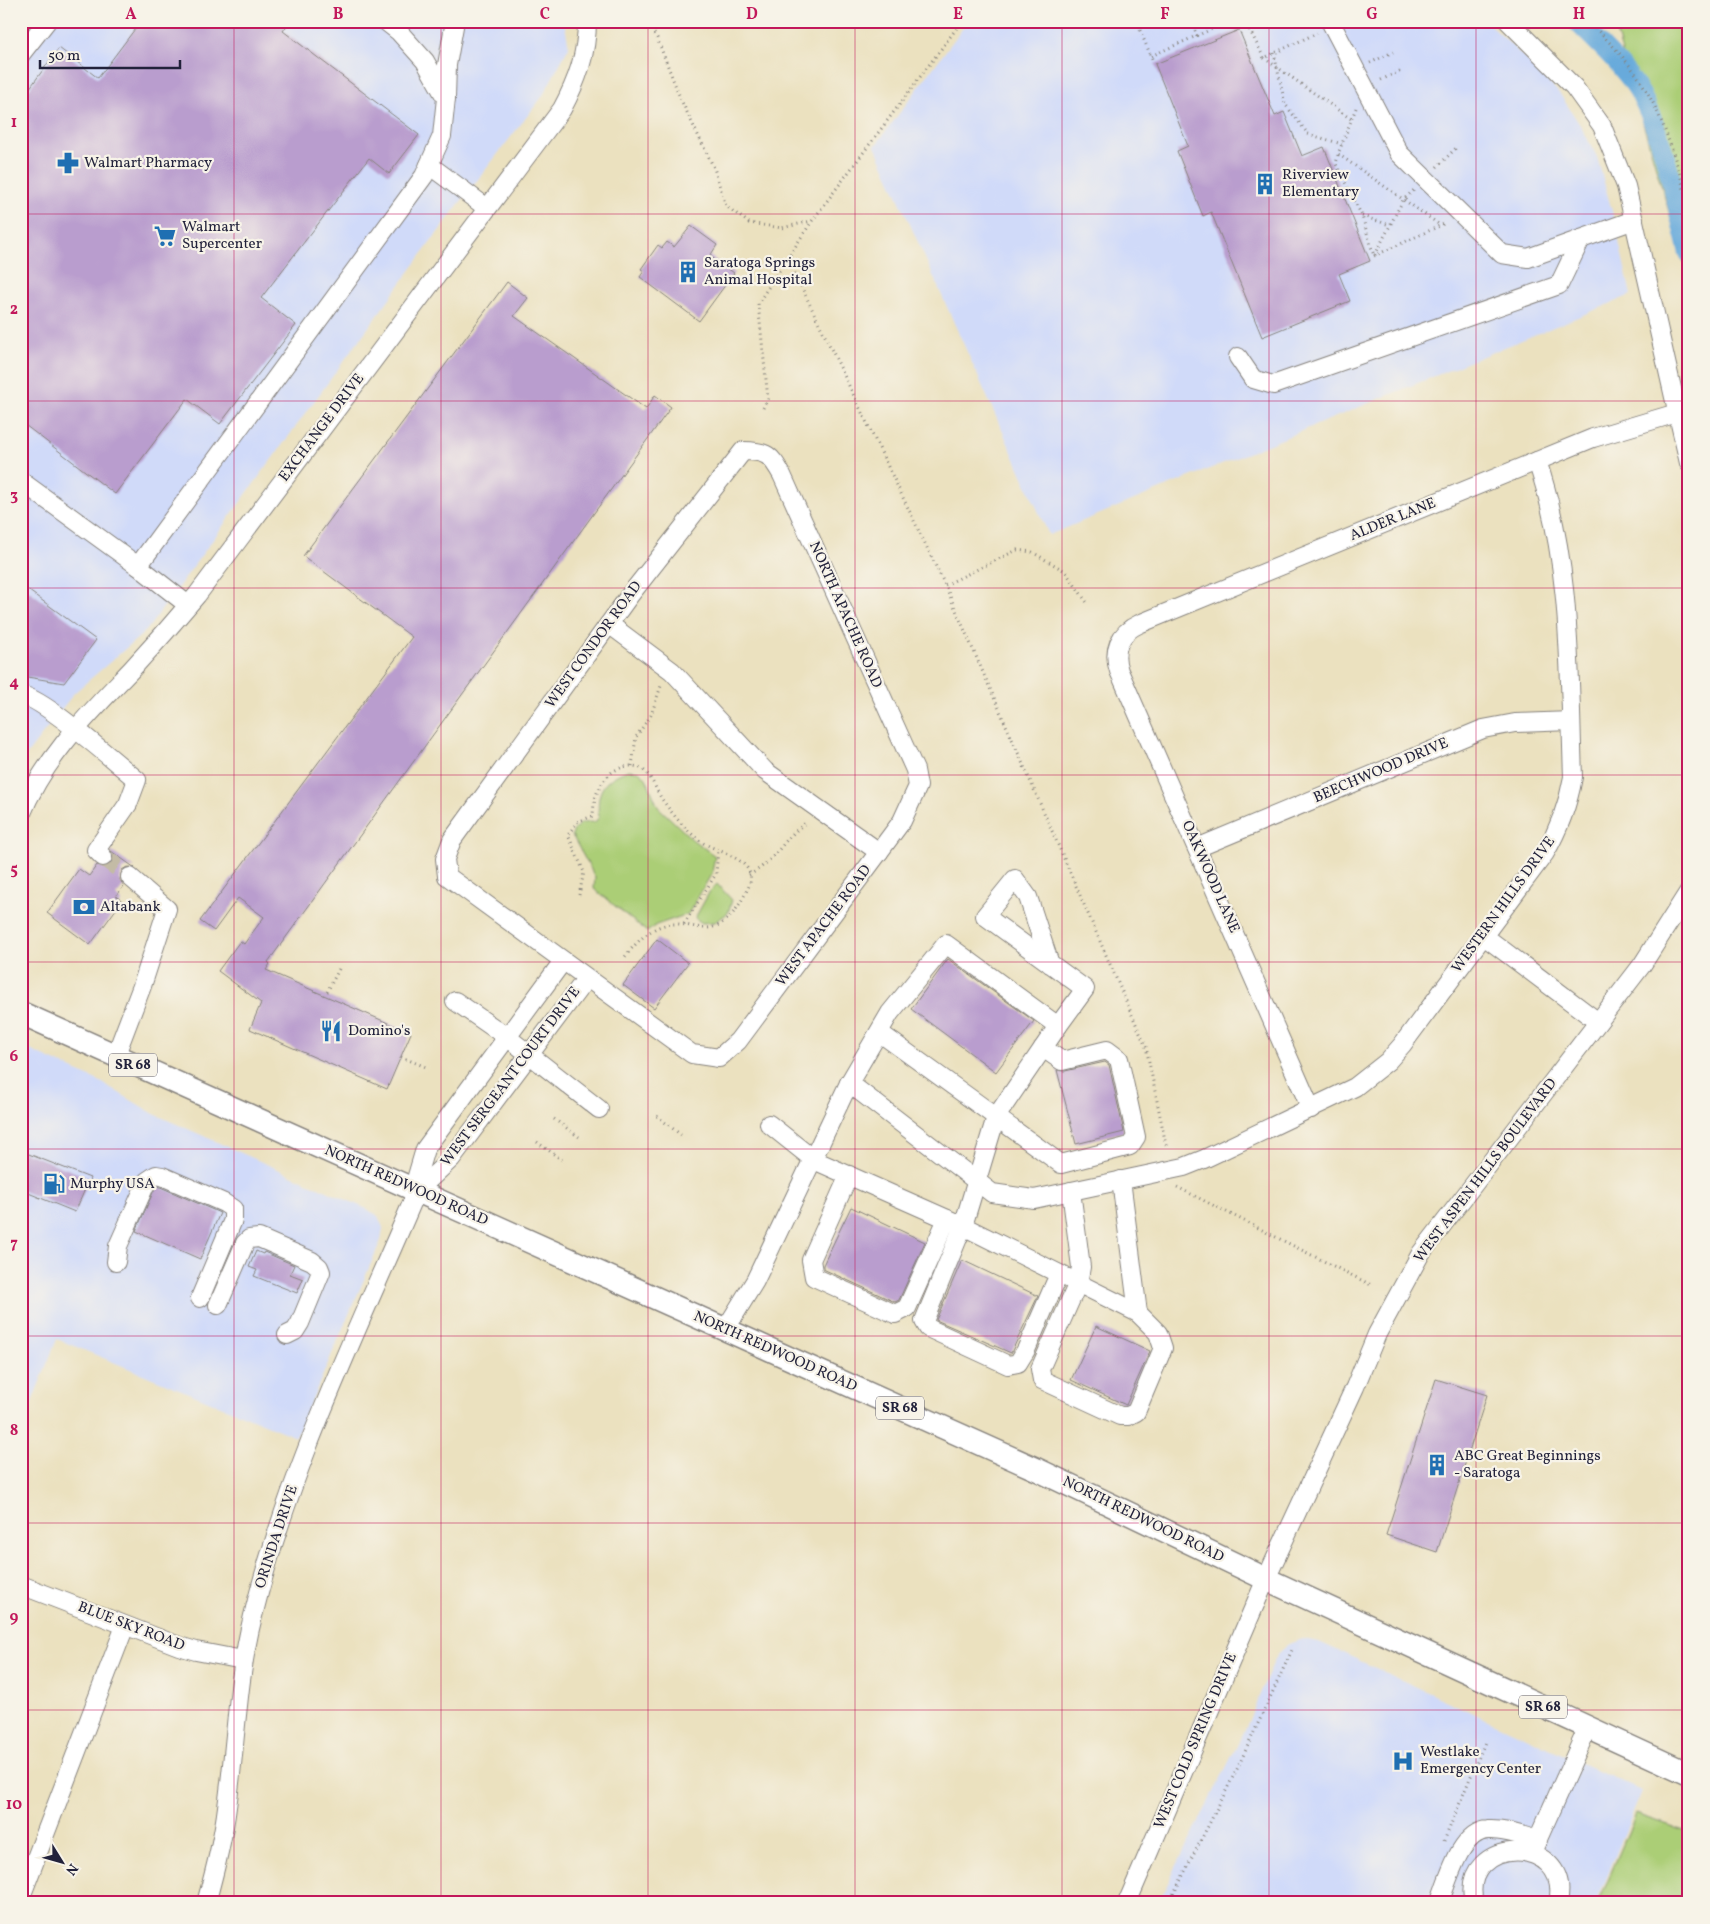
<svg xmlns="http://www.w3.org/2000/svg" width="1710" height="1924" viewBox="0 0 1710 1924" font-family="Vollkorn,serif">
	<rect width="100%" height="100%" fill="#f7f3e8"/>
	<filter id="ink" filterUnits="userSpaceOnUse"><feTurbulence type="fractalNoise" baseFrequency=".02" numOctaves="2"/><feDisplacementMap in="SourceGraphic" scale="10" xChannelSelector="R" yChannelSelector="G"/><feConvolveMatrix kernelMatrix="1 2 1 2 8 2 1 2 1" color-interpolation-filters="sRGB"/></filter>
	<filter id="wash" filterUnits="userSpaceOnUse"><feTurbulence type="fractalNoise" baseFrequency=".0096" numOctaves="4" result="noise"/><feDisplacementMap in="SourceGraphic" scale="20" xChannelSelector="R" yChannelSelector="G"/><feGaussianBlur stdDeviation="1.12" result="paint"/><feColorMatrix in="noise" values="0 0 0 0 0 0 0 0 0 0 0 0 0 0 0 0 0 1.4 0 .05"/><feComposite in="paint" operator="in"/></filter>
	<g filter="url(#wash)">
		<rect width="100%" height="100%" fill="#ebe1bf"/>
		<!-- built -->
		<g fill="#d0daf9">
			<polygon points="21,21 564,21 569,47 542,97 458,205 146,631 74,693 21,762"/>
			<polygon points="968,21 1486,21 1526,59 1560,94 1580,125 1597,157 1612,211 1631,295 1049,535 875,146"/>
			<polygon points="21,1046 101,1082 154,1114 367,1209 378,1216 383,1228 381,1240 296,1437 57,1339 21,1429"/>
			<polygon points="1302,1639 1319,1642 1642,1791 1596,1903 1158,1903 1244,1732 1275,1659 1286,1645"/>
		</g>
		<!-- green -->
		<g fill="#abce76" stroke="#667858">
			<polygon points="1613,21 1689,21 1689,280"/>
			<path d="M628,770l11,1 7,7 12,29 35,33 22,16 -3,17 -24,41 -32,11 -9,7 -53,-43 1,-12 -23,-42c4,-12 11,-13 23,-13l4,-5c-3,-27 4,-37 29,-47z"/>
			<polygon points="717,884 732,900 728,913 715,922 702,923 695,918 710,891"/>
			<polygon points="1636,1814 1689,1832 1689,1903 1598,1903"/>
		</g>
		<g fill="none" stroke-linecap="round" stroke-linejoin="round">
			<!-- canal -->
			<path stroke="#67aadb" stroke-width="20" d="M1576,21c23,23 56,52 69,82 22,47 31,100 44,150"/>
		</g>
		<g id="blocks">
			<!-- building -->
			<g fill="#b99dce">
				<polygon points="141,21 290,21 283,31 419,135 389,174 369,158 261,298 296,325 220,424 187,399 115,494 21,422 21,100 59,48 98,78"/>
				<polygon points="1239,30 1275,116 1284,112 1302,156 1324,147 1370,261 1339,274 1350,301 1262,337 1211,212 1203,216 1177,151 1188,146 1155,64"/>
				<polygon points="691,226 717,245 710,256 734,273 699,321 640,277 644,271 641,269 658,245 662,248 667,242 674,247"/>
				<polygon points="507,282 528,298 514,316 646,409 655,395 671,407 268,962 270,964 266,970 411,1033 387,1089 250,1029 261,1003 218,971 240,941 244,944 264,917 238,898 214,931 200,921 412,637 303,556"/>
				<polygon points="21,585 96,640 64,683 21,676"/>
				<polygon points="111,851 135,868 127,867 122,870 120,880 124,886 116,896 122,901 90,945 47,913 79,869 89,876 97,865 105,867 110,865 113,859"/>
				<polygon points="657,939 688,963 654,1008 623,985"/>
				<polygon points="948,959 1034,1021 996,1072 911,1009"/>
				<polygon points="1105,1062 1109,1065 1124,1132 1076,1144 1057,1070 1065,1071"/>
				<polygon points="21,1151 90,1178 75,1212 21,1190"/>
				<polygon points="158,1186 220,1213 200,1259 136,1231 155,1188"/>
				<polygon points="851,1207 925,1242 899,1300 895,1302 823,1269 823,1265"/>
				<polygon points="256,1251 263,1254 264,1252 294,1265 290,1274 303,1279 297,1293 254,1276 257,1270 249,1267"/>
				<polygon points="962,1260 1038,1296 1011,1353 936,1320"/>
				<polygon points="1096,1326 1150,1351 1126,1405 1071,1380"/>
				<polygon points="1436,1379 1487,1395 1437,1552 1386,1535"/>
			</g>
		</g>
	</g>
	<g filter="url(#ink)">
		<use href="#blocks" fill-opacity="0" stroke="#86827d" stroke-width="1"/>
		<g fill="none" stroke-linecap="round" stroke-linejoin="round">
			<!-- minor-tunnel -->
			<polyline stroke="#c3bba5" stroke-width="18" stroke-dasharray="18 9" stroke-linecap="butt" points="103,857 130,877"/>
			<!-- minor casing -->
			<g stroke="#86827d" stroke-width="20">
				<g id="minor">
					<polyline points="1330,21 1399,153 1502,254 1528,258 1634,220"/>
					<polyline points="1508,21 1574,87 1602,126 1626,186 1689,463"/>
					<polyline points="21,54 47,21"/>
					<polyline points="446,98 447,65 455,21"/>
					<polyline points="429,165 487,208"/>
					<polyline points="1238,357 1253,379 1273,385 1559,285 1581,239"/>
					<path d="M743,451c24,0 28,4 39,24l133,295 3,16 -16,35 -23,31 -141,189 -19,17 -27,-4 -245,-178 -2,-17 7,-19 178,-245z"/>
					<polyline points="21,481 138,566 424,176 442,136 446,98 425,61 399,32 385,21"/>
					<polyline points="138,566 188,605"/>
					<polyline points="609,624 672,671 765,771 879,852"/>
					<path d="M21,695c24,4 94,67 116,85l-9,24 -32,46 7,7"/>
					<path d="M21,815c24,-59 68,-101 110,-145 23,-25 45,-50 66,-75l365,-486c15,-28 25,-55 25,-88"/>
					<polyline points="1197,848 1483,729 1515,723 1571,721"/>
					<polyline points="1484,936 1598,1022"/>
					<polyline points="1050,964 1028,897 1015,879 985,916 1085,989 1058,1026"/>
					<polyline points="455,1001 507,1037 599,1109"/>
					<polyline points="880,1033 1061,1164 1130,1146 1136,1137 1119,1059 1107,1050 1062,1061 1043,1048"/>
					<polyline points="115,1057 142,986 167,909 130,877"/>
					<path d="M1311,1109l-192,-438c-7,-20 0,-38 20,-47l454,-186 84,-25"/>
					<polyline points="769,1124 814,1160 963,1226 996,1117 1058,1026 946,944 890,1013 849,1083"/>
					<polyline points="849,1175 811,1260 814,1277 895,1314 907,1308 947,1219"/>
					<polyline points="1121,1180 1138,1313"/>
					<polyline points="417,1191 451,1159 586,979"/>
					<polyline points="116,1262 118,1246 147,1181 156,1175 162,1176 224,1203 233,1209 233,1220 200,1298"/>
					<polyline points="1059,1274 1026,1350 1018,1363 1008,1365 928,1328 924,1321 963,1226 1138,1313 1158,1333 1163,1348 1136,1412 1128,1416 1120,1416 1042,1380 1040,1369 1078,1283 1081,1267 1071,1191"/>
					<polyline points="218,1305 245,1243 249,1239 259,1238 312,1261 319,1267 321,1272 300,1323 295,1331 287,1335"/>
					<path d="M725,1330l30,-49 94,-198 143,110 42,6 150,-32 20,-8 151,-72 33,-26 14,-16 143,-192c14,-24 23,-48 28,-76 -4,-106 -1,-214 -36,-316"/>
					<polyline points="21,1585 179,1646 196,1651 243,1660"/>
					<polyline points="1533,1850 1588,1727"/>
					<polyline points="21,1897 125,1626"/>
					<path d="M206,1903c9,-32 17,-64 21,-96 9,-64 10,-128 26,-191 36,-147 105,-286 164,-425v-15l8,-27 138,-188"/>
					<polyline points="1127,1903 1266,1579 1355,1387 1377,1334 1421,1253 1642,965 1689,891"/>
					<path d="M1439,1903c9,-22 21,-72 49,-73 16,-1 35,6 50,10"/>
					<path d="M1474,1903c-16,-68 99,-69 84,0"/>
				</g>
			</g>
			<!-- major casing -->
			<g stroke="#86827d" stroke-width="25">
				<polyline id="major" points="21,1013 1036,1469 1266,1579 1689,1774"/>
			</g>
			<!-- path -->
			<g stroke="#86827d" stroke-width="3" stroke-dasharray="1 4" stroke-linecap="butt">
				<polyline points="646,21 657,38 681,100 714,168 726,206 749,223 782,228 811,221"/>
				<polyline points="1136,21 1153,61"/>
				<polyline points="1191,21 1197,36"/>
				<polyline points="1245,21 1264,58 1317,33"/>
				<path d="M1588,21c24,23 48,48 63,78 16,30 30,76 38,110"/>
				<polyline points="1274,53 1285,104 1308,134 1342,144"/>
				<polyline points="1151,56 1230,21"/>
				<polyline points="1264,58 1351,119"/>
				<polyline points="1370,63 1393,52"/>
				<polyline points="1381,80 1402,70"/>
				<polyline points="1356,108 1338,154 1440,225"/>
				<polyline points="1338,155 1336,164 1362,216 1374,256"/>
				<polyline points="1437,167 1456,148"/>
				<polyline points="1362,216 1390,225"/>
				<polyline points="1375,255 1403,200 1414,190"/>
				<polyline points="1374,256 1446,223"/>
				<polyline points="788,259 945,585 1146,1047 1166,1145"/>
				<polyline points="763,408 768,399 758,303 812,221 962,21"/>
				<polyline points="945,585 1017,550 1032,552 1065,571 1088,604"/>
				<polyline points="632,766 636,737 651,715 661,686"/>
				<path d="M749,875c27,-14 34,-37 58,-53"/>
				<path d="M579,895l5,-23 -16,-37 9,-13 16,-6c1,-19 3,-26 16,-41 6,-7 22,-12 31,-7 12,6 16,24 24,34 10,14 22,28 36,39 16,11 62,19 48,47 -8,17 -21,40 -42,40 -11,0 -23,-5 -34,-4 -21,1 -36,19 -48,34"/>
				<polyline points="684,924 716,874 718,850"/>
				<polyline points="327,992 340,967"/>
				<polyline points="401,1057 426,1067"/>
				<polyline points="657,1116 681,1135"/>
				<polyline points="554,1119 579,1137"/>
				<polyline points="537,1142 562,1160"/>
				<polyline points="1177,1187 1373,1286"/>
				<polyline points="1444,1841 1486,1740"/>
				<polyline points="1169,1903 1237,1769 1292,1650"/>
			</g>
			<!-- minor -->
			<use href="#minor" stroke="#fff" stroke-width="18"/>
			<!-- major -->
			<use href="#major" stroke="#fff" stroke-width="22"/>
		</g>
	</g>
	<!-- grid -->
	<path fill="none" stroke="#c2185b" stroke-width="1" stroke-opacity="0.55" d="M234,21v1882M441,21v1882M648,21v1882M855,21v1882M1062,21v1882M1269,21v1882M1476,21v1882M21,214h1668M21,401h1668M21,588h1668M21,775h1668M21,962h1668M21,1149h1668M21,1336h1668M21,1523h1668M21,1710h1668"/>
	<!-- icons -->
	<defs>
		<g id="pharmacy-bare" transform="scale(1.725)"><path d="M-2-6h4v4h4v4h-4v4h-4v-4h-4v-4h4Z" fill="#1f6fb2" stroke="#f7f3e8" stroke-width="2.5" paint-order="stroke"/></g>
		<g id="building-bare" transform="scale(1.725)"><path d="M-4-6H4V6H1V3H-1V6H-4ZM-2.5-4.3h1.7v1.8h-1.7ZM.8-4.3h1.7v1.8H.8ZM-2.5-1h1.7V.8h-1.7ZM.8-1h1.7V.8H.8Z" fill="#1f6fb2" stroke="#f7f3e8" stroke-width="2.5" paint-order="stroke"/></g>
		<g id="supermarket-bare" transform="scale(1.725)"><path d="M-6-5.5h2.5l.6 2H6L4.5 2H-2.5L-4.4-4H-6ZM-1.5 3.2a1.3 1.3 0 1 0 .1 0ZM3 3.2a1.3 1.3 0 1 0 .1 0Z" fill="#1f6fb2" stroke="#f7f3e8" stroke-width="2.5" paint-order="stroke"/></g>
		<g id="bank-bare" transform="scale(1.725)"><path d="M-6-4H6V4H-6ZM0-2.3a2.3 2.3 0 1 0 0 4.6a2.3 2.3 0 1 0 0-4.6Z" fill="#1f6fb2" stroke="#f7f3e8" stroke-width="2.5" paint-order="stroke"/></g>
		<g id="restaurant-bare" transform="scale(1.725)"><path d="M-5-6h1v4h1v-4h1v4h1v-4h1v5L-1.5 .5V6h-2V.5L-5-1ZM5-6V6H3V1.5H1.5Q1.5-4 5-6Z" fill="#1f6fb2" stroke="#f7f3e8" stroke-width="2.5" paint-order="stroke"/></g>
		<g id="fuel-bare" transform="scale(1.725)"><path d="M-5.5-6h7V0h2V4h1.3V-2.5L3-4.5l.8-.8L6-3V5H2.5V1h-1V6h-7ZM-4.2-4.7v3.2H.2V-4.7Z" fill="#1f6fb2" stroke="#f7f3e8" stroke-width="2.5" paint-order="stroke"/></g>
		<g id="hospital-bare" transform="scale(1.725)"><path d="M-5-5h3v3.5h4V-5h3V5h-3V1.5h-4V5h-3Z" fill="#1f6fb2" stroke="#f7f3e8" stroke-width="2.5" paint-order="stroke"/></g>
	</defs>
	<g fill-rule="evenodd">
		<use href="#pharmacy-bare" x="68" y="163"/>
		<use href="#building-bare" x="1265" y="184"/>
		<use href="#supermarket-bare" x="165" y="236"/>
		<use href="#building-bare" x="688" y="272"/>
		<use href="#bank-bare" x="84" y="907"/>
		<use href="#restaurant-bare" x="331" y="1031"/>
		<use href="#fuel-bare" x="54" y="1184"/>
		<use href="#building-bare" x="1437" y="1465"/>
		<use href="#hospital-bare" x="1403" y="1761"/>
	</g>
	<g text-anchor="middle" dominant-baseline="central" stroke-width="4.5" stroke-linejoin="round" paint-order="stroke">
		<!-- shield labels -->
		<g fill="#f7f3e8" stroke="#62616f" stroke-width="1">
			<rect x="109" y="1053.5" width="48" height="23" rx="4"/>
			<rect x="876" y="1396.5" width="48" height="23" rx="4"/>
			<rect x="1519" y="1695.5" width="48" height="23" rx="4"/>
		</g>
		<g font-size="14" font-weight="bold" fill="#22223b">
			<text x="133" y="1065">SR 68</text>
			<text x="900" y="1408">SR 68</text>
			<text x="1543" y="1707">SR 68</text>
		</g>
		<!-- poi labels -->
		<g font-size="15" fill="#22223b" stroke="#f7f3e8" text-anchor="start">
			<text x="84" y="163">Walmart Pharmacy</text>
			<text x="1282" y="175">Riverview<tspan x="1282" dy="17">Elementary</tspan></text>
			<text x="182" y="227">Walmart<tspan x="182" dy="17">Supercenter</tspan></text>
			<text x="704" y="263">Saratoga Springs<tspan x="704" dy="17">Animal Hospital</tspan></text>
			<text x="100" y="907">Altabank</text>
			<text x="348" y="1031">Domino's</text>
			<text x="70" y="1184">Murphy USA</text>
			<text x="1454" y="1456">ABC Great Beginnings<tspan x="1454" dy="17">- Saratoga</tspan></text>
			<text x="1420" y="1752">Westlake<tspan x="1420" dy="17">Emergency Center</tspan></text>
		</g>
		<!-- street labels -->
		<g font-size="15" fill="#22223b" stroke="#f7f3e8">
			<text transform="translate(322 428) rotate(-53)">EXCHANGE DRIVE</text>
			<text transform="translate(1393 520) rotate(-22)">ALDER LANE</text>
			<text transform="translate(845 615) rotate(66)">NORTH APACHE ROAD</text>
			<text transform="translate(594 645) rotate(-54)">WEST CONDOR ROAD</text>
			<text transform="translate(1381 771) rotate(-23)">BEECHWOOD DRIVE</text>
			<text transform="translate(1210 877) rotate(66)">OAKWOOD LANE</text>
			<text transform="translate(1504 905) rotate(-54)">WESTERN HILLS DRIVE</text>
			<text transform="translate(824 926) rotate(-53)">WEST APACHE ROAD</text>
			<text transform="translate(511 1077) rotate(-53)">WEST SERGEANT COURT DRIVE</text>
			<text transform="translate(1486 1171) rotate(-53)">WEST ASPEN HILLS BOULEVARD</text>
			<text transform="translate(406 1186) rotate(24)">NORTH REDWOOD ROAD</text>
			<text transform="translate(775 1352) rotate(24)">NORTH REDWOOD ROAD</text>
			<text transform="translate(1143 1520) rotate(26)">NORTH REDWOOD ROAD</text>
			<text transform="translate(277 1537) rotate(-72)">ORINDA DRIVE</text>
			<text transform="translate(131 1627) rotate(21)">BLUE SKY ROAD</text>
			<text transform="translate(1196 1741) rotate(-67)">WEST COLD SPRING DRIVE</text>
		</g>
	</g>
	<!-- margin -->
	<rect width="1710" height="1924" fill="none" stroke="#f7f3e8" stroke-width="55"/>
	<!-- north arrow -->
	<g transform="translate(62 1862) rotate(127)" stroke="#f7f3e8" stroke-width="4" paint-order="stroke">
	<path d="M0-4L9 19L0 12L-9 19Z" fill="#22223b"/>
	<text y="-8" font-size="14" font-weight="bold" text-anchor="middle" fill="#22223b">N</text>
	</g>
	<!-- scale -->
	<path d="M40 60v8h140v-8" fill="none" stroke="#22223b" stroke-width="2.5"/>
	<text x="48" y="60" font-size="15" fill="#22223b" stroke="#f7f3e8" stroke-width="4" paint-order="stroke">50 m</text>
	<rect x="28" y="28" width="1654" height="1868" fill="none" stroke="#c2185b" stroke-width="2"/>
	<g font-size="16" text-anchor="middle" font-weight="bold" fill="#c2185b">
		<text x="131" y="19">A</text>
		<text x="338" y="19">B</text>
		<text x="545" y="19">C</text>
		<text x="752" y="19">D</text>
		<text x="958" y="19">E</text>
		<text x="1165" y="19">F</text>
		<text x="1372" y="19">G</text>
		<text x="1579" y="19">H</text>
		<text x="14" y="127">1</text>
		<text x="14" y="314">2</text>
		<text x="14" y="500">3</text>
		<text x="14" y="687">4</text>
		<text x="14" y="874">5</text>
		<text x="14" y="1061">6</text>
		<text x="14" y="1248">7</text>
		<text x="14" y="1435">8</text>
		<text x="14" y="1622">9</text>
		<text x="14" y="1809">10</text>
	</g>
</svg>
